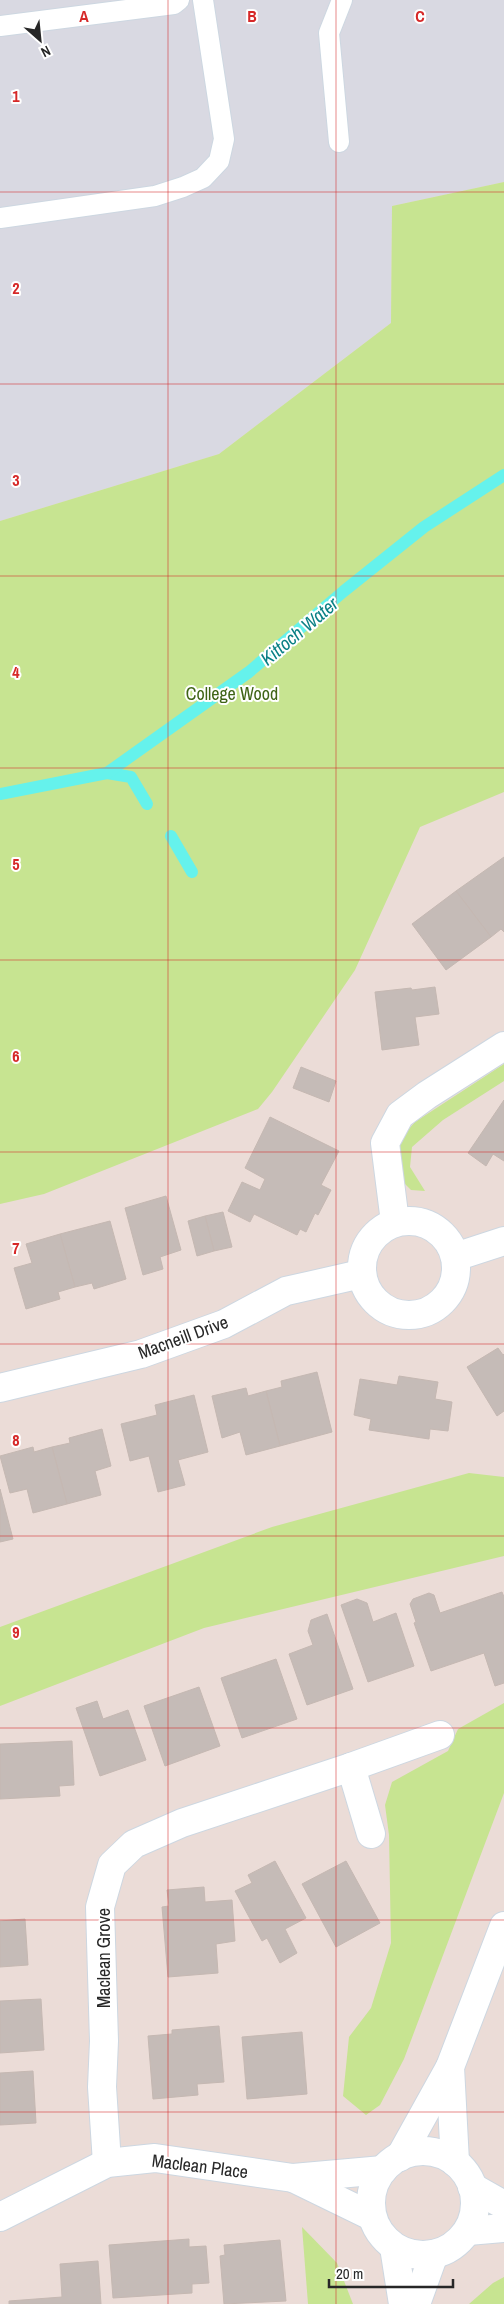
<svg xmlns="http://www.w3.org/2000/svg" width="504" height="2304" viewBox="0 0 504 2304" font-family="'Archivo Narrow',sans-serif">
	<rect width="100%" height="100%" fill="#ebdcd7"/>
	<!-- industrial -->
	<polygon fill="#d9d9e2" points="0,0 504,0 504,182 392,206 391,323 219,454 0,521"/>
	<!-- green -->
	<g fill="#c7e491">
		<polygon points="504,182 504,792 420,827 355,970 272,1092 258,1109 44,1194 0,1204 0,521 219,454 391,323 392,206"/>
		<polygon points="504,1064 504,1081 443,1120 412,1147 410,1167 425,1191 411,1190 403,1182 398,1141 415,1122"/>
		<polygon points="469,1473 504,1477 504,1556 204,1628 0,1706 0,1627 272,1527"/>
		<polygon points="504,1703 504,1793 404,2059 380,2105 366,2115 343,2096 349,2037 371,2008 391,1943 389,1835 385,1805 392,1782 448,1751 458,1729"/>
		<polygon points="302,2227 337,2263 353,2304 308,2304"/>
		<polygon points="504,2277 504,2304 469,2304 493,2283"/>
	</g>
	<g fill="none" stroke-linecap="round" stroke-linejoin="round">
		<!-- stream -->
		<g stroke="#65f2ec" stroke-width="12">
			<polyline points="107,773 131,777 147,804"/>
			<polyline points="0,794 107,773 249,672 344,591 424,527 504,475"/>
			<polyline points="171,836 192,872"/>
		</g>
	</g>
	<!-- building -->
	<g fill="#c5bbb7" stroke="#c5b8b2">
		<polygon points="504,857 504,932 501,929 491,937 456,891"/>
		<polygon points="456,891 491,937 446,970 412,924"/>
		<polygon points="435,987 439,1014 415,1017 419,1045 382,1050 375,992 411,988 412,990"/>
		<polygon points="301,1067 336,1081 329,1102 293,1088"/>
		<polygon points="504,1100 504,1161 493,1154 486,1166 468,1153"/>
		<polygon points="270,1117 339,1151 321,1185 331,1190 318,1215 315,1213 306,1232 300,1229 297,1235 254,1214 250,1222 228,1211 242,1182 260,1190 265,1179 245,1168"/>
		<polygon points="166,1196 181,1250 160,1257 163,1269 143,1275 125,1208"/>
		<polygon points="223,1212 232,1247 214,1251 205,1216"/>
		<polygon points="205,1216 214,1251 197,1256 188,1221"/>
		<polygon points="110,1221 126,1279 94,1289 92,1283 75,1287 60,1234"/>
		<polygon points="60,1234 75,1287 58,1292 60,1299 26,1309 14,1268 32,1263 26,1244"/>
		<polygon points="498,1348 503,1355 504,1354 504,1411 497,1416 467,1367"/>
		<polygon points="317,1372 332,1432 280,1446 266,1391 282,1387 281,1381"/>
		<polygon points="399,1376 438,1382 435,1399 452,1402 448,1431 430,1429 429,1439 369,1430 371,1419 354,1415 360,1379 397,1385"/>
		<polygon points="246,1388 248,1396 266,1391 280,1446 246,1455 240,1432 222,1438 212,1396"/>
		<polygon points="194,1395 208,1452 178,1460 185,1485 158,1492 149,1456 130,1461 121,1424 157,1415 155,1405"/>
		<polygon points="102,1429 111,1466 95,1471 101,1495 67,1504 52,1447 70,1443 69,1438"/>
		<polygon points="33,1447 34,1452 52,1447 67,1504 33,1513 27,1489 10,1493 0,1456"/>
		<polygon points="0,1489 13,1539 0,1542"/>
		<polygon points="502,1592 504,1597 504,1683 495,1686 484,1653 431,1671 414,1623 416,1622 410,1604 413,1599 429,1593 434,1595 440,1613"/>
		<polygon points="357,1599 367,1603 373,1622 396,1613 414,1666 368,1682 341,1605"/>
		<polygon points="327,1614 353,1689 307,1705 289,1654 313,1645 308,1631 311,1620"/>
		<polygon points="276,1659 297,1719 242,1738 221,1678"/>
		<polygon points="199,1687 220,1746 165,1766 144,1706"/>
		<polygon points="97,1701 103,1719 128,1710 146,1760 100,1776 76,1708"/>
		<polygon points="72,1741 74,1785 59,1786 60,1796 0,1799 0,1744"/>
		<polygon points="275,1861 306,1918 285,1929 297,1953 280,1963 267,1938 262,1941 235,1891 252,1883 248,1875"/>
		<polygon points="346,1861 380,1923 336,1947 302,1884"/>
		<polygon points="204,1887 205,1902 232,1900 235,1941 216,1944 218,1973 168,1977 162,1907 169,1906 167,1890"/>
		<polygon points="25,1919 28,1965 0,1967 0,1921"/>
		<polygon points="41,1999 44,2050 0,2053 0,2001"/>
		<polygon points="219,2026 224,2082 197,2084 198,2095 153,2099 148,2036 172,2034 172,2030"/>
		<polygon points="302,2032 307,2094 247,2099 242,2037"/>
		<polygon points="33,2071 36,2123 0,2125 0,2073"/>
		<polygon points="189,2239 189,2247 206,2246 209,2283 192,2284 192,2293 113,2298 109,2245"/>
		<polygon points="280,2240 286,2301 224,2304 220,2256 225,2255 224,2245"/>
		<polygon points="98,2261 101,2304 9,2304 9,2301 62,2297 60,2264"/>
	</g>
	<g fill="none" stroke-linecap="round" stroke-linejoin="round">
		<!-- service casing -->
		<g stroke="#cdd7e1" stroke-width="22">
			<g id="service">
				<polyline points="0,26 174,4 179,0"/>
				<polyline points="339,142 329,33 342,0"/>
				<polyline points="0,218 155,196 183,187 203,178 219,161 224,139 203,0"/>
			</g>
		</g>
		<!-- minor casing -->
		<g stroke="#cdd7e1" stroke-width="30">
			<g id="minor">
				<circle cx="409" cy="1268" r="47"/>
				<polyline points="395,1222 385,1143 400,1115 427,1095 504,1046"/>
				<polyline points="455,1257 504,1241"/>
				<polyline points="0,1388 141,1354 224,1324 286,1291 361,1274"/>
				<polyline points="351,1767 371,1834"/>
				<polyline points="107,2163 102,2087 104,2041 100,1907 112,1865 134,1844 182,1823 351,1767 440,1735"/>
				<polyline points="293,2178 371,2216"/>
				<polyline points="472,2187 504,2205"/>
				<polyline points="0,2217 107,2163 155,2158 293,2178 383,2170"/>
				<polyline points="468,2231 504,2228"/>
			</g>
		</g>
		<!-- tertiary casing -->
		<g stroke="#cdd7e1" stroke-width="30">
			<g id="tertiary">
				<polyline points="450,2067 455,2162"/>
				<circle cx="423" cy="2203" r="52"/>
				<polyline points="400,2157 450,2067 504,1926"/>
				<polyline points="394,2247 403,2304"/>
				<polyline points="416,2304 434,2254"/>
			</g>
		</g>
		<!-- service -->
		<use href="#service" stroke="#fff" stroke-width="20"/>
		<!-- minor -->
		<use href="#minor" stroke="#fff" stroke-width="28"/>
		<!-- tertiary -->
		<use href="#tertiary" stroke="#fff" stroke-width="28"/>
	</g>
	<!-- grid -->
	<path fill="none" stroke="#d62828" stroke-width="1" stroke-opacity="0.55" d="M168,0v2304M336,0v2304M0,192h504M0,384h504M0,576h504M0,768h504M0,960h504M0,1152h504M0,1344h504M0,1536h504M0,1728h504M0,1920h504M0,2112h504"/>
	<g text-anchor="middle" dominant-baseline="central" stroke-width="4" stroke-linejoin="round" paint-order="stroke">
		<!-- park labels -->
		<g font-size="18" fill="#3f6416" stroke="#fff">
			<text x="232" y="693">College Wood</text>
		</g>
		<!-- street labels -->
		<g font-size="18" fill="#272727" stroke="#fff">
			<text transform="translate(183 1337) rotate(-20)">Macneill Drive</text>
			<text transform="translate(103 1958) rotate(-90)">Maclean Grove</text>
			<text transform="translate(200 2166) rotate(7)">Maclean Place</text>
		</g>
		<!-- water labels -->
		<g font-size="19" font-style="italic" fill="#0a8085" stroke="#fff">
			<text transform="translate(299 631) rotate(-40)">Kittoch Water</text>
		</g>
	</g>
	<g font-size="16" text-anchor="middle" font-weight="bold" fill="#d62828" stroke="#fff" stroke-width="4" stroke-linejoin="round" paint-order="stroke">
		<text x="84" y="22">A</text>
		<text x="252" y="22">B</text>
		<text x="420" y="22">C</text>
		<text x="16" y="102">1</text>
		<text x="16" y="294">2</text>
		<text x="16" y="486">3</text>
		<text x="16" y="678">4</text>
		<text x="16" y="870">5</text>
		<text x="16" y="1062">6</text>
		<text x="16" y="1254">7</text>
		<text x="16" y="1446">8</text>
		<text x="16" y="1638">9</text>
	</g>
	<!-- north arrow -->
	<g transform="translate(40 40) rotate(153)" stroke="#ffffff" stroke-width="4" paint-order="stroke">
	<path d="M0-4L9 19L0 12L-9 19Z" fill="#272727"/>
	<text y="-8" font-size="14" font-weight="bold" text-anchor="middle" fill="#272727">N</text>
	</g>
	<!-- scale -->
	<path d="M329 2279v8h124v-8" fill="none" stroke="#272727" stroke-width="2.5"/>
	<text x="336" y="2279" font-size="15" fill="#272727" stroke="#ffffff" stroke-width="4" paint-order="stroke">20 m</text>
</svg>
